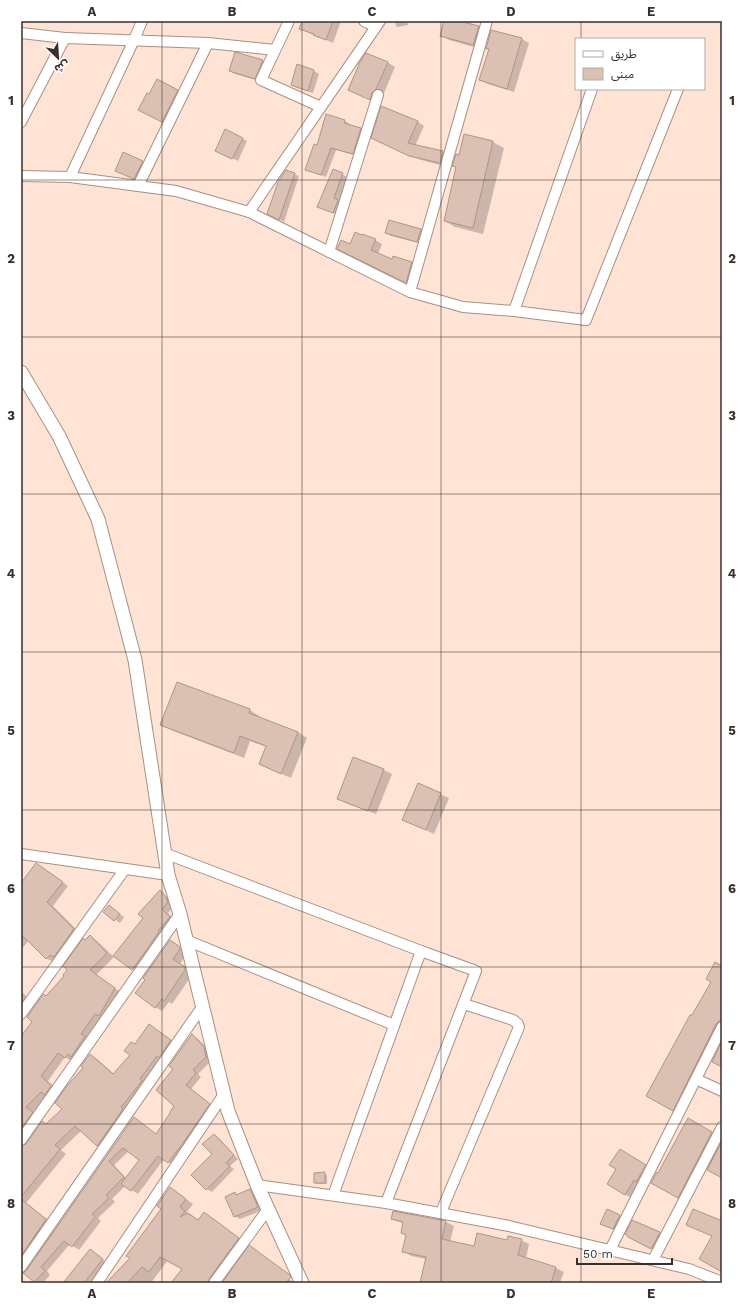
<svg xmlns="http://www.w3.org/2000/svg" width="743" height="1304" viewBox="0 0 743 1304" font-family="'Work Sans','Noto Sans Arabic',sans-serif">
	<rect width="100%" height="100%" fill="#ffe4d6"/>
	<!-- shadow -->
	<g fill="#0003" fill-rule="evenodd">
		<polygon points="302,21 341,21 333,43 300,29 303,22"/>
		<polygon points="395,21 407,21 408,25 398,27 396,26"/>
		<polygon points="445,21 455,21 478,27 486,32 481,49 449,40 441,35"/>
		<polygon points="492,31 522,39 529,43 514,92 488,84 480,80 490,50 487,48"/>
		<polygon points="235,54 263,61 268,64 260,81 235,74 230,71"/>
		<polygon points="387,62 395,67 384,93 380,97 378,103 349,90"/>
		<polygon points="298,66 314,71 319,74 313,93 297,88 292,85"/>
		<polygon points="158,80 182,94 167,124 144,113"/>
		<polygon points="345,121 350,124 349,126 360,129 366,132 358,156 336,150 326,177 306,170"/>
		<polygon points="417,121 424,126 415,146 443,152 450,156 447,167 418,159 380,142"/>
		<polygon points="465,135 493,142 504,148 483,234 455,227 445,221 457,168 454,166 460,156"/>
		<polygon points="242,138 247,141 238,161 221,153"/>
		<polygon points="143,162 148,165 140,181 121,173"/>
		<polygon points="333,171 348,177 339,201 343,204 338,215 323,209"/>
		<polygon points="294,174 299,176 284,222 273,216"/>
		<polygon points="389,222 421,230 426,233 423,244 391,236 386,233"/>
		<polygon points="375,240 382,244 378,254 393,260 411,263 418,267 413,286 345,252 350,245"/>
		<polygon points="177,683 250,710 259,716 259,718 298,732 307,738 291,778 270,769 260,764 267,747 250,741 244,758 171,730 161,725"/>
		<polygon points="354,758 384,770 392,774 376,814 346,803 338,798"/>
		<polygon points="418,785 449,798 434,834 404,820"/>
		<polygon points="37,864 68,886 53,906 80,933 53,962 46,958 29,940 21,950 21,885"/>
		<polygon points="160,892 173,901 174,906 168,913 176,921 139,973 115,956 144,918"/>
		<polygon points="109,906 124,917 120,923 104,912"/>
		<polygon points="90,936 97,941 114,957 96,975 122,993 73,1062 65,1057 48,1081 58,1090 48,1096 33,1112 39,1117 23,1141 22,1148 63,1109 90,1055 97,1059 114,1074 131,1055 135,1045 157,1030 178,1045 105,1149 98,1145 82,1130 61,1150 66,1154 26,1203 53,1224 21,1268 21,1037 34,1022 47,997 66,976 85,941"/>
		<polygon points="177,945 187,953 180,964 192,973 192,975 172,1004 169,1002 162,1011 155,1007"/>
		<polygon points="722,967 722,1034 681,1115 647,1096 692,1017"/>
		<polygon points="21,991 31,1001 21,1010"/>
		<path d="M192,1035l6,4 12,12 2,9 -14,14 3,3 -10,12 24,19 -40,58 -11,-7 -26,35 -13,-8 -13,13 3,3 -17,16 3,3 -22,29 -9,-6 -23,27 3,4 -7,8h-6l-2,-1 -10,-9 109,-155 23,17 19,-29 -2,-37zM129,1151l11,9 -14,18 -12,-13z"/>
		<polygon points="689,1120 722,1138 722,1177 707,1168 689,1203 663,1189 659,1174"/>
		<polygon points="214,1135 219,1138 238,1159 230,1166 234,1169 212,1192 207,1189 193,1175 213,1154"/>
		<polygon points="628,1154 653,1170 633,1199 608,1184"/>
		<polygon points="315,1174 325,1174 327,1175 327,1184 317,1184 315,1183"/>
		<polygon points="171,1188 193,1204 187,1212 198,1221 211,1218 246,1243 213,1283 173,1283 183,1269 168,1260 151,1283 108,1283 132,1258 162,1208"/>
		<polygon points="250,1190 255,1193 263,1210 240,1219 235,1216 235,1193 238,1195"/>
		<polygon points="607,1211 625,1219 619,1231 607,1226"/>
		<polygon points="393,1219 446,1222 454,1226 450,1242 475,1247 521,1240 529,1244 526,1258 556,1268 564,1272 560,1283 421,1283 426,1259 411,1256 403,1251 407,1236 402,1233 404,1224"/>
		<polygon points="722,1221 722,1271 712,1236 687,1225"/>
		<polygon points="633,1222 667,1238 660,1253 637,1241"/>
		<polygon points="95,1253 107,1263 92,1283 64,1283"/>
		<polygon points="289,1279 294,1283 277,1283"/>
	</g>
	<!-- building -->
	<g fill="#dac1b3" stroke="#ad9587">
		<polygon points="302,21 333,21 326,40 313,35 314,34 299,29"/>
		<polygon points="444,21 459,21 479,26 473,45 440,36"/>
		<polygon points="491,30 522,38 507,89 479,80 489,49 486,49"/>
		<polygon points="235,52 263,60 255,79 229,71"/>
		<polygon points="366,53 388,62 376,89 372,93 370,100 348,90 360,62"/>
		<polygon points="297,64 314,70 308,91 291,85"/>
		<polygon points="157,79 178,90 162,122 138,110 147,93 149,94"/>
		<polygon points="381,106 418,121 408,143 443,151 440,163 409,156 371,138"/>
		<polygon points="326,114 345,120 344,123 361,128 353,154 331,148 321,175 305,170 314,144 317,145"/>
		<polygon points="225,129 243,138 232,159 215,151"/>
		<polygon points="464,134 493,141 473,228 444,221 456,167 452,166 456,154 459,155"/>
		<polygon points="123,152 143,161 134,179 115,171"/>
		<polygon points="333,169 343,173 334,198 338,200 333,213 317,207"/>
		<polygon points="286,170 295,173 279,220 267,214 278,182"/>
		<polygon points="389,220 421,229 417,242 385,233"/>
		<polygon points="355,232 361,235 362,234 376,239 371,250 392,259 393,256 412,262 406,283 337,249 341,240 350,244"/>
		<polygon points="177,682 250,709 249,713 298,732 281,774 259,764 266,746 240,736 234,753 160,725"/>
		<polygon points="353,757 384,769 368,811 337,799"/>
		<polygon points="418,783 441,793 426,830 402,820"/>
		<polygon points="36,863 63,882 47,902 74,929 54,957 50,955 46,959 21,934 21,883"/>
		<polygon points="160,890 166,897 168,902 162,909 170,917 158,931 159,932 132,970 113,956 143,918 138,914"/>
		<polygon points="109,905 120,914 114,921 103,912"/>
		<polygon points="90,935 107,953 90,970 115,988 99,1016 95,1014 81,1034 85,1036 71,1057 68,1054 65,1058 58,1053 41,1076 51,1086 45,1095 41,1092 26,1107 33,1112 21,1129 21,1036 32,1022 27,1017 42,996 44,994 46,996 64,976 63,975 67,970 63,966 83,938 85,940"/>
		<polygon points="170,940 180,947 180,949 173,959 185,967 185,970 164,1001 162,999 155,1008 135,993 145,980 143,978"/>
		<polygon points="715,962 722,966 722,1021 719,1021 716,1024 673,1111 646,1096 690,1015 692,1015 711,982 706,979"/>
		<polygon points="149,1024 171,1040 159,1058 157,1056 140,1079 142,1081 121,1107 123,1109 97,1146 75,1126 55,1145 60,1149 21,1197 21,1146 26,1144 42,1121 46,1124 62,1109 55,1103 66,1087 83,1068 81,1066 90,1054 113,1074 130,1055 124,1051 131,1042 135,1044"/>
		<polygon points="192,1034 204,1047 206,1057 193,1070 196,1073 186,1085 210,1104 183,1143 168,1163 158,1156 131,1191 121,1184 139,1160 123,1148 109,1161 124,1177 106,1195 109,1198 92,1214 95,1217 72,1247 64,1241 41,1267 45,1271 34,1282 23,1273 26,1271 134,1117 156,1134 170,1113 170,1112 174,1106 156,1090 173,1069 169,1066"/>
		<polygon points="722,1041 722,1067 712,1062"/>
		<polygon points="688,1118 712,1132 678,1198 651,1183 657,1172 658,1173"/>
		<polygon points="214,1134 234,1155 226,1163 230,1166 206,1190 191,1175 212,1154 202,1144"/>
		<polygon points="722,1141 722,1178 707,1170"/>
		<polygon points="620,1149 646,1165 636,1182 634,1180 625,1195 607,1184 616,1169 609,1165"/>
		<polygon points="325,1172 325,1183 314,1183 314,1173"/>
		<polygon points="170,1187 186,1199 180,1207 185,1211 180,1217 188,1213 198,1220 204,1212 239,1238 209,1279 208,1283 171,1283 182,1269 160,1257 149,1272 142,1267 127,1283 106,1283 130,1258 126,1256 161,1209 157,1206"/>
		<polygon points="250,1189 258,1207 234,1217 225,1197 235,1192 236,1195"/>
		<polygon points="21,1199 46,1219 21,1256"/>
		<polygon points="607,1209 620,1215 613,1229 600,1224"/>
		<polygon points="693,1209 720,1220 722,1217 722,1272 699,1259 712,1236 686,1225"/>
		<polygon points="393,1211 446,1221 442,1239 474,1246 477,1233 507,1240 508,1236 522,1239 518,1255 556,1267 551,1283 420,1283 426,1257 402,1252 406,1235 401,1233 403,1222 391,1219"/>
		<polygon points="632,1220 660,1232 651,1249 628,1237 628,1236 625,1234"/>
		<polygon points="249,1245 290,1275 291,1277 286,1283 222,1283"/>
		<polygon points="90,1249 103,1259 84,1283 63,1283"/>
	</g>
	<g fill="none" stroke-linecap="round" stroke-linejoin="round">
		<!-- minor casing -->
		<g stroke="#a89083" stroke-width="12">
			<g id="minor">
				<polyline points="289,21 261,80 321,107"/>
				<polyline points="364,21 376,27"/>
				<polyline points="21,33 65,38"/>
				<polyline points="208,43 275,50"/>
				<polyline points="21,122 65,38 208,43 138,186"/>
				<polyline points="21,176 70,177 176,191 249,212 410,292 487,21"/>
				<polyline points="70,177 134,40 142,21"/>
				<polyline points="249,212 380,21"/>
				<polyline points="329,252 378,95"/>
				<polyline points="410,292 463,307 514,311 586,320 678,89"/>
				<polyline points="514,311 592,89"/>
				<polyline points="164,853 421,951 335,1190"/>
				<polyline points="21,854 168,875"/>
				<polyline points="186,940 394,1025"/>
				<polyline points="21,1014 125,869"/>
				<polyline points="696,1079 722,1091"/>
				<polyline points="21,1140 180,914"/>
				<polyline points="257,1185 386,1203 509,1226 689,1269 722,1282"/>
				<polyline points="386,1203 476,971 421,951"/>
				<polyline points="441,1212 519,1027 518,1024 513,1020 464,1004"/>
				<polyline points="610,1250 722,1027"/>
				<polyline points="653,1260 722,1127"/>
				<polyline points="21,1267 202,1007"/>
				<polyline points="97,1283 224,1094"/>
				<polyline points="214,1283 268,1209"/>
			</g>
		</g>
		<!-- tertiary casing -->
		<g stroke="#a89083" stroke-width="15">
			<polyline id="tertiary" points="21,372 59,436 98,519 135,660 168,875 180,914 228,1111 257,1185 302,1283"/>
		</g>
		<!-- minor -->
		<use href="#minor" stroke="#fff" stroke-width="10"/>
		<!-- tertiary -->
		<use href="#tertiary" stroke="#fff" stroke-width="13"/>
	</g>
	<!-- grid -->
	<path fill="none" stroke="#3a2f2a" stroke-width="1" stroke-opacity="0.55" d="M162,21v1262M302,21v1262M441,21v1262M581,21v18M581,89v1194M21,180h701M21,337h701M21,494h701M21,652h701M21,810h701M21,967h701M21,1124h701"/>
	<!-- border -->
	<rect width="743" height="1304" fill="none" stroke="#ffffff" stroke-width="44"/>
	<!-- legend -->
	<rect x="575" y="38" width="130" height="52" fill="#ffffff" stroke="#b0acaa"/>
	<rect x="583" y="51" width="20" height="6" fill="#ffffff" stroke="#b0acaa"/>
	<text x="611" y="58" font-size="12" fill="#3a2f2a">طريق</text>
	<rect x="583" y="68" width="20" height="12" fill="#dac1b3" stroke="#b0acaa"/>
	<text x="611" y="78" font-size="12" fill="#3a2f2a">مبنى</text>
	<!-- north arrow -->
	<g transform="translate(58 58) rotate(155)" stroke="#ffffff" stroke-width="3" paint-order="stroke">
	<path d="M0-3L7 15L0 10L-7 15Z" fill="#3a2f2a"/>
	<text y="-6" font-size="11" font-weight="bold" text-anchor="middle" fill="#3a2f2a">ش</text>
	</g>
	<!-- scale -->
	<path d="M577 1258v6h95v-6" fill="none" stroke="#3a2f2a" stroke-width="2"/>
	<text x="583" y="1258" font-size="12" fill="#3a2f2a" stroke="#ffffff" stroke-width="3" paint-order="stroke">50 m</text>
	<rect x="22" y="22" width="699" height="1260" fill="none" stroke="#3a2f2a" stroke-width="1.5"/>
	<g font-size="13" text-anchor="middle" font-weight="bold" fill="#3a2f2a">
		<text x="92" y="16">A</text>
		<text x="232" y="16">B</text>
		<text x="372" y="16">C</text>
		<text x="511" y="16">D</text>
		<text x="651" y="16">E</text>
		<text x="11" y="105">1</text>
		<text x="732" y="105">1</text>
		<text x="11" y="263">2</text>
		<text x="732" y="263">2</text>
		<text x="11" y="420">3</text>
		<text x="732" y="420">3</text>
		<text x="11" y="578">4</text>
		<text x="732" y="578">4</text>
		<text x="11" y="735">5</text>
		<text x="732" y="735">5</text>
		<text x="11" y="893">6</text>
		<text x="732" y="893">6</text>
		<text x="11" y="1050">7</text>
		<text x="732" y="1050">7</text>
		<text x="11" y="1208">8</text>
		<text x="732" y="1208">8</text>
		<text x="92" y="1298">A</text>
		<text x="232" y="1298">B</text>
		<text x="372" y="1298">C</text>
		<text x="511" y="1298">D</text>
		<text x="651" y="1298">E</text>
	</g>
</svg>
